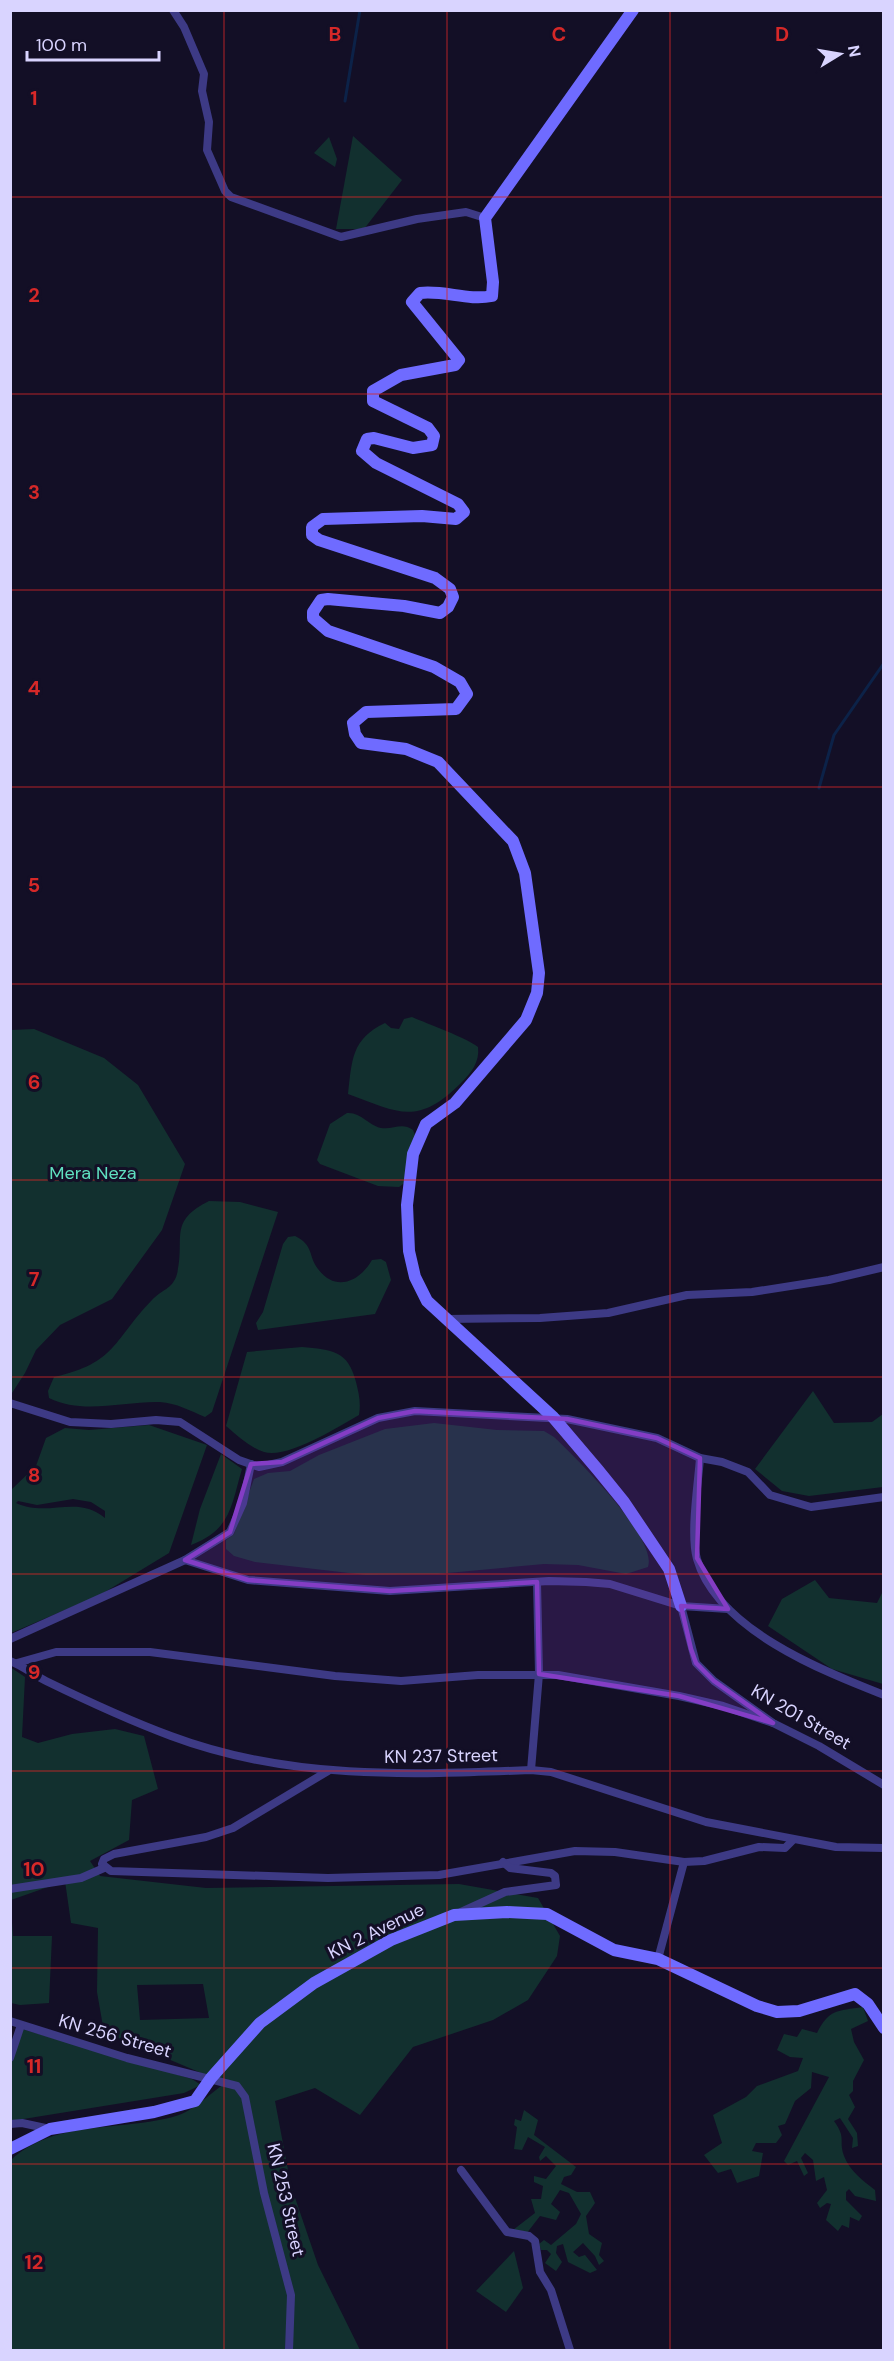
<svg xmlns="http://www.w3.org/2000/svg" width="894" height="2361" viewBox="0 0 894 2361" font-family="'DM Sans',sans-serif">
	<rect width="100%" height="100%" fill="#130f26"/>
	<!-- green -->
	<g fill="#12302f" fill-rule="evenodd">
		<polygon points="353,136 402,180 364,229 336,229"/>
		<polygon points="329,137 337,159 335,167 314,153"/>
		<path d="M412,1017c16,7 55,21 66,30 2,15 -7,26 -17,36 -43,43 -62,30 -113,11 4,-33 3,-55 37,-71l6,5 8,1 5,-10z"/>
		<polygon points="34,1029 104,1058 138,1085 185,1164 162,1230 112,1299 60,1325 36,1350 25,1373 12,1393 11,1030"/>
		<path d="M347,1113c14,-1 21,12 34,15 12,2 21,-6 32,2l2,5 -8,46 -8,6 -21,-1 -58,-22 -3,-4 13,-36z"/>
		<path d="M209,1201l31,1 38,10 -66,200 -7,5c-14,-6 -29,-14 -45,-15 -36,-1 -77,13 -111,-4l-1,-7 6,-14c63,-14 59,-37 98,-77 9,-10 21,-11 25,-26 9,-36 -10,-52 32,-73z"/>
		<path d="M295,1236c19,9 13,20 23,33 18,24 42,12 54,-9l9,-1 5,3 5,18 -16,34 -117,16 -2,-7 7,-11 20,-68 5,-7z"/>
		<path d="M302,1347c30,3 46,3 54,35 3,12 5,21 3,33 -21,12 -71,44 -95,37 -15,-5 -26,-16 -38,-26l21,-74z"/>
		<polygon points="813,1391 834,1423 872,1422 883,1414 883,1487 809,1496 782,1491 755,1469"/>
		<path d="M434,1423l63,7 47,1 10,6c21,20 104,101 94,130l-22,7 -48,-9 -34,-1 -107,10 -71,1 -111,-13 -21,-6 -8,-7v-9l8,-6 20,-55 14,-6 22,-2 29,-16 66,-26z"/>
		<path d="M149,1425l58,20 -38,108 -69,42 -89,38v-143l25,-24 10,-28 19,-10 24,2zM73,1499l18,3 14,9v7c-28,-24 -57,0 -89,-15l2,-2 19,4z"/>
		<path d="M221,1454l21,15c-11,37 -11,61 -51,76l9,-36z"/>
		<polygon points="815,1580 829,1598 877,1603 883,1591 883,1684 832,1669 768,1626 782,1599"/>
		<path d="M10,1667l15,10 -3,60 16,6 34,-9 43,-5 29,7 14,53 -26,11 -3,40 -39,21 10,15 106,12 253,-4 79,14 22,38 -3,20 -29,44 -35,20 -80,27 -53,68 -45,-27 -40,13 16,85 27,79 42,85h-349v-190c44,-41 110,-28 165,-44 16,-4 35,-23 49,-33l-121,-51 -7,-40 1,-64 -27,-5 -6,-42 -54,19zM203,1984l6,34 -69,2 -3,-35z"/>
		<polygon points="11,1908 13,1936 52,1936 49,2003 20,2005 11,2003"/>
		<path d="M863,2007l5,14 -17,8 3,13 10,18 -11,21v10l-4,4 6,12 -7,12 9,14 1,13 -6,2 1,-10 -13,-20 -6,3c13,18 4,19 10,35 6,15 19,25 31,34l1,11 -21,-5 -6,-7 -3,3v8l16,16 -3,5 -9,-4 -1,11 -7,-3 -4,6 -12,-11 5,-16 -4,-1 -7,5 -3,-5 10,-13 -3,-13 -8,4 -3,-21 -8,-7 -4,5 7,15 -4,3 -7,-15 -9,4 -4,-4 45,-84 -17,-5 -1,16 -16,13 -10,23 -7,2 4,9 -6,8h-20l-4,8 11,2 -4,23 -22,7 -6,-14 -13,4 -14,-18 18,-12 -9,-28 33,-18 11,-11 41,-15 5,-13 -13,-1 -13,-7 7,-16 13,3 5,-8 15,4c12,-24 20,-22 46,-26z"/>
		<polygon points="22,2029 192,2079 201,2085 184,2093 11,2121 10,2068"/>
		<polygon points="524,2110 538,2120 534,2135 576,2167 571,2175 564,2177 561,2184 577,2192 590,2192 595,2203 586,2216 589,2234 602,2243 599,2255 604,2261 599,2265 595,2256 583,2243 573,2252 579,2257 585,2255 597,2270 590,2273 568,2262 563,2244 557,2246 556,2253 562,2262 556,2271 545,2263 551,2254 547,2250 541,2250 539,2244 544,2240 551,2245 576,2224 581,2214 569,2193 560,2190 551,2204 560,2212 556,2220 540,2216 523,2238 513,2230 535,2213 531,2199 541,2199 543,2186 534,2182 534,2176 546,2179 556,2166 546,2156 540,2161 539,2157 545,2147 528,2137 522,2150 514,2149 517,2127 514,2125 515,2119 521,2121"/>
		<polygon points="514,2251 523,2288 506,2312 476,2291"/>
	</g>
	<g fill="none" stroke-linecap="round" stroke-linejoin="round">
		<!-- stream -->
		<g stroke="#0c2248" stroke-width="3">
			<polyline points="345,101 360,10"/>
			<polyline points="819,788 834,735 884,663"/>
		</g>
		<!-- street -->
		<g stroke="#3d3a85" stroke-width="8">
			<polyline points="173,10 184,27 204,74 202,91 209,122 207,150 225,191 231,197 341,237 417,219 466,212 485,218"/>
			<polyline points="445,1319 540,1318 608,1313 687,1295 752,1292 829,1280 884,1267"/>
			<path d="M10,1403l60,19 41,2 45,-4 24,2 59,38 20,7 23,-5 96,-44 37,-7 152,8 90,19 43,20c-2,27 -10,76 -3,101 20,70 125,112 187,136"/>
			<polyline points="700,1458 722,1462 748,1472 770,1495 811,1507 884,1497"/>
			<polyline points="185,1560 230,1532 243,1503 251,1464"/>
			<polyline points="681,1606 696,1663 714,1681 773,1723 819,1746 884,1785"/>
			<polyline points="10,1639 185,1560 248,1580 390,1591 549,1581 586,1582 610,1584 681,1606 728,1609"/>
			<path d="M10,1661c13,5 24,14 36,20 41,20 82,39 125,55 117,44 238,39 360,34l20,2 155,50 130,25 48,1"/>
			<polyline points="17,1663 56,1652 150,1652 335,1676 401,1681 478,1675 558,1675 679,1696 723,1706 773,1723"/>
			<polyline points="531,1770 539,1674 537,1582"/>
			<polyline points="328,1771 233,1828 206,1837 114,1854 104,1859 102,1864 111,1871 328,1878 439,1875 575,1851 615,1852 684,1862 704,1861 759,1847 785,1848 793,1840"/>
			<polyline points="10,1889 81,1878 104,1868"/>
			<polyline points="461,1912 505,1892 556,1885 555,1876 551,1873 510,1868 503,1862"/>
			<polyline points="658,1959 684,1862"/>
			<polyline points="10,2021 127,2058 237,2086 245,2097 264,2193 291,2295 289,2350"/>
			<polyline points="10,2058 21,2025"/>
			<polyline points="10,2124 22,2123 50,2129"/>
			<polyline points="461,2170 507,2232 529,2236 535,2241 540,2272 551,2290 570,2350"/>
		</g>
		<!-- secondary -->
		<g stroke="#6f6bff" stroke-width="12">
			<path d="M633,10l-148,208 8,64 -1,14c-24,5 -48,-6 -72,-3l-8,9 47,58 -4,5 -54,10 -28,16v10l55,27 6,8 -2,9 -19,3 -39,-10 -7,1 -5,12 14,12 82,41 6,8 -8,7 -34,-3 -99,3 -11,8v8l7,5 116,38 15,11 3,8 -5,10 -8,6 -36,-7 -76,-7 -7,1 -8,12v6l15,13 106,36 26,15 7,12 -11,15 -90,3 -13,11 2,11 6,9 45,6 32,13 75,79 12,32 14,100 -2,20 -11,27 -71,83 -29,21 -13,30 -6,51 2,46 6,26 12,24 126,116 45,53 26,32 45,67 12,37"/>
			<polyline points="10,2149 50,2129 154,2112 195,2101 211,2078 260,2023 314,1983 391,1940 454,1915 507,1912 547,1914 614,1950 658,1959 757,2006 777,2012 799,2011 855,1994 868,2004 884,2028"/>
		</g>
	</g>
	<!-- marked area -->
	<path fill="#843dc5" fill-opacity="0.2" stroke="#843dc5" stroke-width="4.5" stroke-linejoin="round" d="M415,1411l152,8 90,19 43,20 -3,100 31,51 -47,-3 10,43 5,14 18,18 59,42 -94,-27 -140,-22 -2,-92 -147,9 -142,-11 -63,-20 45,-28 21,-68 31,-2 96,-44z"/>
	<!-- grid -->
	<path fill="none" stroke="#d62828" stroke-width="1.5" stroke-opacity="0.55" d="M224,10v2340M447,10v2340M670,10v2340M10,197h874M10,394h874M10,590h874M10,787h874M10,984h874M10,1180h874M10,1377h874M10,1574h874M10,1771h874M10,1968h874M10,2164h874"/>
	<g text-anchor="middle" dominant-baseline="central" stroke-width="6" stroke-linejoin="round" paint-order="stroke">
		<!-- park labels -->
		<g font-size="18" fill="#5fe0c0" stroke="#130f26">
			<text x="93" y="1173">Mera Neza</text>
		</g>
		<!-- street labels -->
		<g font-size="18" fill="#d9d4ff" stroke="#130f26">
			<text transform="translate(801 1717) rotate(30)">KN 201 Street</text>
			<text transform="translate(441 1756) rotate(-1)">KN 237 Street</text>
			<text transform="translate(376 1931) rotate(-26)">KN 2 Avenue</text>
			<text transform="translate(115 2036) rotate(16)">KN 256 Street</text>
			<text transform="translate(286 2200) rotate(77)">KN 253 Street</text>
		</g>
	</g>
	<g font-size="20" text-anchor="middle" font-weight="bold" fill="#d62828" stroke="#130f26" stroke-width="6" stroke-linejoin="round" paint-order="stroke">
		<text x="335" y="41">B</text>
		<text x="559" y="41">C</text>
		<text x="782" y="41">D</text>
		<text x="34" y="105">1</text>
		<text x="34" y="302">2</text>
		<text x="34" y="499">3</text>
		<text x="34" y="695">4</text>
		<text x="34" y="892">5</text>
		<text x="34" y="1089">6</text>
		<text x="34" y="1286">7</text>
		<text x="34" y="1482">8</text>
		<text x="34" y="1679">9</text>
		<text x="34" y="1876">10</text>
		<text x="34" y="2073">11</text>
		<text x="34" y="2269">12</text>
	</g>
	<!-- border -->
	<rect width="894" height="2361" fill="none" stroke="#d9d4ff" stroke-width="24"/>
	<!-- north arrow -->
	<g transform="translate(840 54) rotate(79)" stroke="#130f26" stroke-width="4.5" paint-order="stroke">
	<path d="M0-4.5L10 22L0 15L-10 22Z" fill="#d9d4ff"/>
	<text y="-9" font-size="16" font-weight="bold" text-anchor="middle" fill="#d9d4ff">N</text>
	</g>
	<!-- scale -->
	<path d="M27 51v9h132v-9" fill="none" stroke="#d9d4ff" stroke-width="3"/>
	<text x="36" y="51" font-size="18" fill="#d9d4ff" stroke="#130f26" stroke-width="4.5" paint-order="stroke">100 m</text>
</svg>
